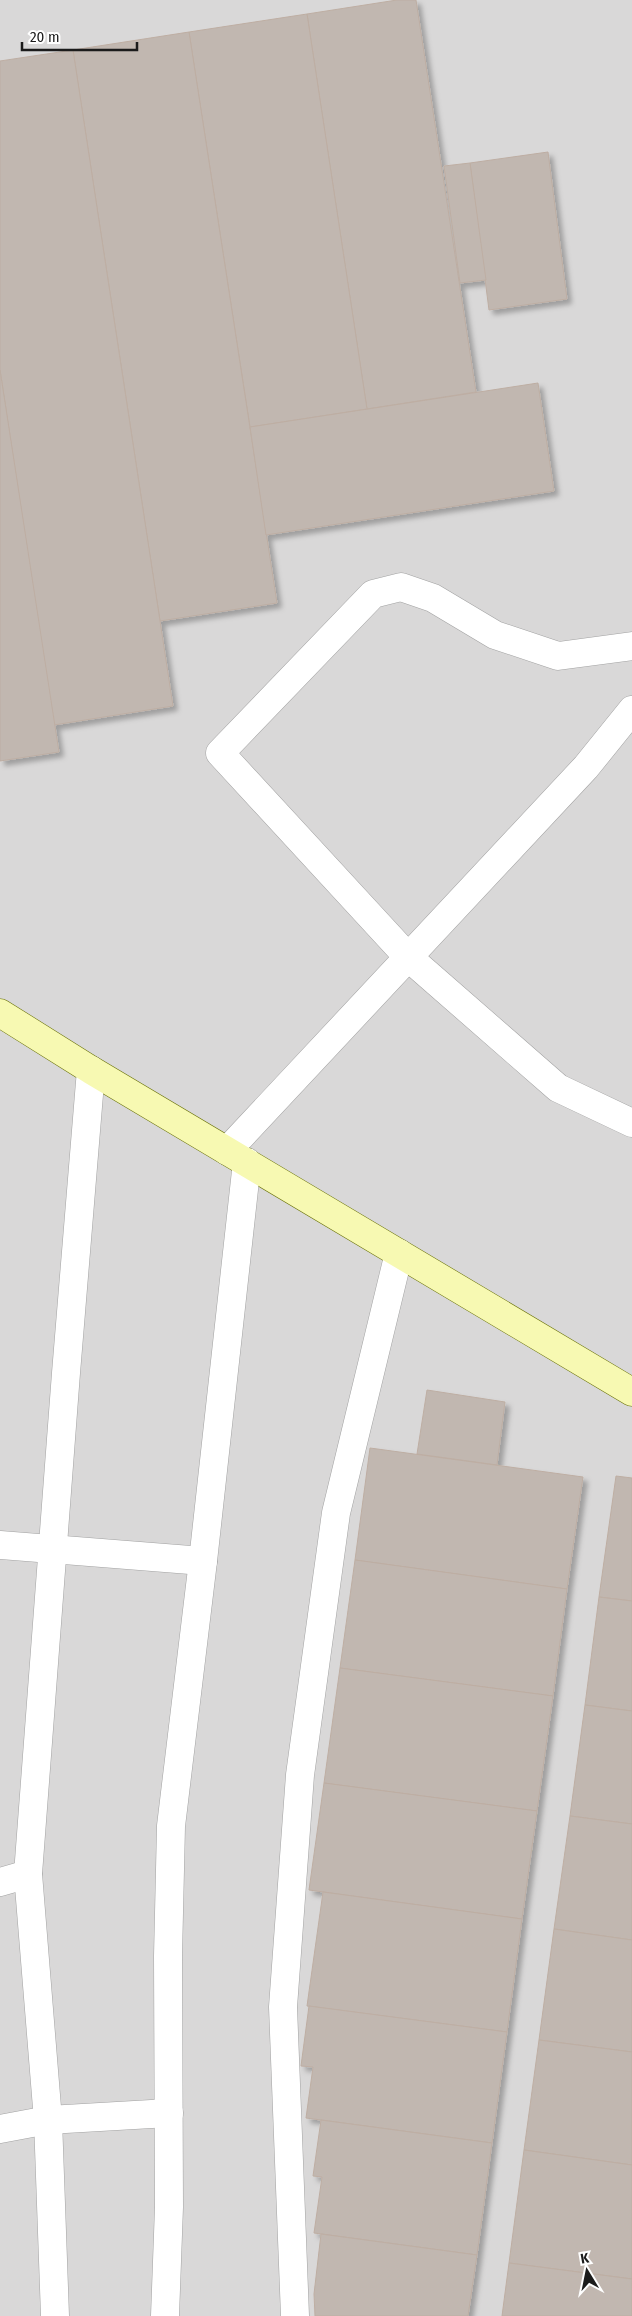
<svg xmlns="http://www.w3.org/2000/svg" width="632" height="2316" viewBox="0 0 632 2316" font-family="'Fira Sans Condensed',sans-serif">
	<defs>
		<filter id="shadow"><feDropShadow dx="4.5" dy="4.5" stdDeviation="2.5" flood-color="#0004"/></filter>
	</defs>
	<rect width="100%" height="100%" fill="#ede8e0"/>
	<!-- residential -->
	<rect fill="#d9d8d8" x="0" y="0" width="632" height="2316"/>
	<!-- building -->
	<g fill="#c1b7b0" stroke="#beaea3" filter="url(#shadow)">
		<polygon points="397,0 416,0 476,392 367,409 307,14"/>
		<polygon points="307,14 367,409 250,427 189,32"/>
		<polygon points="189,32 277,603 160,621 73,50"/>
		<polygon points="73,50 173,706 54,725 0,370 0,61"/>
		<polygon points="548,152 567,299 489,310 470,163"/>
		<polygon points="470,163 486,280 460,283 444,166"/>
		<polygon points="0,370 59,752 0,761"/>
		<polygon points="538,383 554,491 266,535 250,427"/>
		<polygon points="427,1390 505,1402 497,1465 417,1454"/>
		<polygon points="370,1448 583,1477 567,1589 355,1560"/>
		<polygon points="616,1476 632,1478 632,1601 599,1597"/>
		<polygon points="355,1560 567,1589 553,1696 340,1668"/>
		<polygon points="599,1597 632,1601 632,1711 585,1705"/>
		<polygon points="340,1668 553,1696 537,1811 324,1783"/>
		<polygon points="585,1705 632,1711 632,1824 570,1816"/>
		<polygon points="324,1783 537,1811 522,1919 309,1890"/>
		<polygon points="570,1816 632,1824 632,1940 554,1929"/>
		<polygon points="323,1892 522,1919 507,2032 307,2006"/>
		<polygon points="554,1929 632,1940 632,2052 539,2040"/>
		<polygon points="309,2006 507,2032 492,2143 306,2118 313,2067 301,2066"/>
		<polygon points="539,2040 632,2052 632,2165 524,2150"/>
		<polygon points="321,2120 492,2143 477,2255 314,2233 322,2177 313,2176"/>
		<polygon points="524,2150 632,2165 632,2279 509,2263"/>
		<polygon points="321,2234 477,2255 468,2316 315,2316 314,2294"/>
		<polygon points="509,2263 632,2279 632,2316 502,2316"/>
	</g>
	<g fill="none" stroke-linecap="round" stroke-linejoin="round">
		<!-- street casing -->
		<g stroke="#a2a2a2" stroke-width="29">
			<g id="street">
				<polyline points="632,646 558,656 495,635 433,598 401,587 373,594 220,753 408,957 558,1088 632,1123"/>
				<polyline points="227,1151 586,767 632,710"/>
				<polyline points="0,1545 203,1561"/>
				<polyline points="0,1882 28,1874"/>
				<polyline points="0,2129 48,2120 169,2113"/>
				<polyline points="55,2316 48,2120 28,1874 66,1373 91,1070"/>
				<polyline points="165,2316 169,2207 168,1956 171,1826 203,1561 247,1162"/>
				<polyline points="295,2316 283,2007 300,1775 336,1513 399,1253"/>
			</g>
		</g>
		<!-- secondary casing -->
		<g stroke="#676f05" stroke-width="29">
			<polyline id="secondary" points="0,1013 91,1070 632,1392"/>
		</g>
		<!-- street -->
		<use href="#street" stroke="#fff" stroke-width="28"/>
		<!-- secondary -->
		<use href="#secondary" stroke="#f7f9b2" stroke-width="28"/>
	</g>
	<!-- north arrow -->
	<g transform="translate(587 2271) rotate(350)" stroke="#ffffff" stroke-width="4" paint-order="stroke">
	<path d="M0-4L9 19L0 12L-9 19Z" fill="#1b1b1b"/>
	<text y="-8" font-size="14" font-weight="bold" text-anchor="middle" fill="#1b1b1b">K</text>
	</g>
	<!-- scale -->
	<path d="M22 42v8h115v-8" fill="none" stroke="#1b1b1b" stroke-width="2.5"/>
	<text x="30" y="42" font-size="15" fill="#1b1b1b" stroke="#ffffff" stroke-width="4" paint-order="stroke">20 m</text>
</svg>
